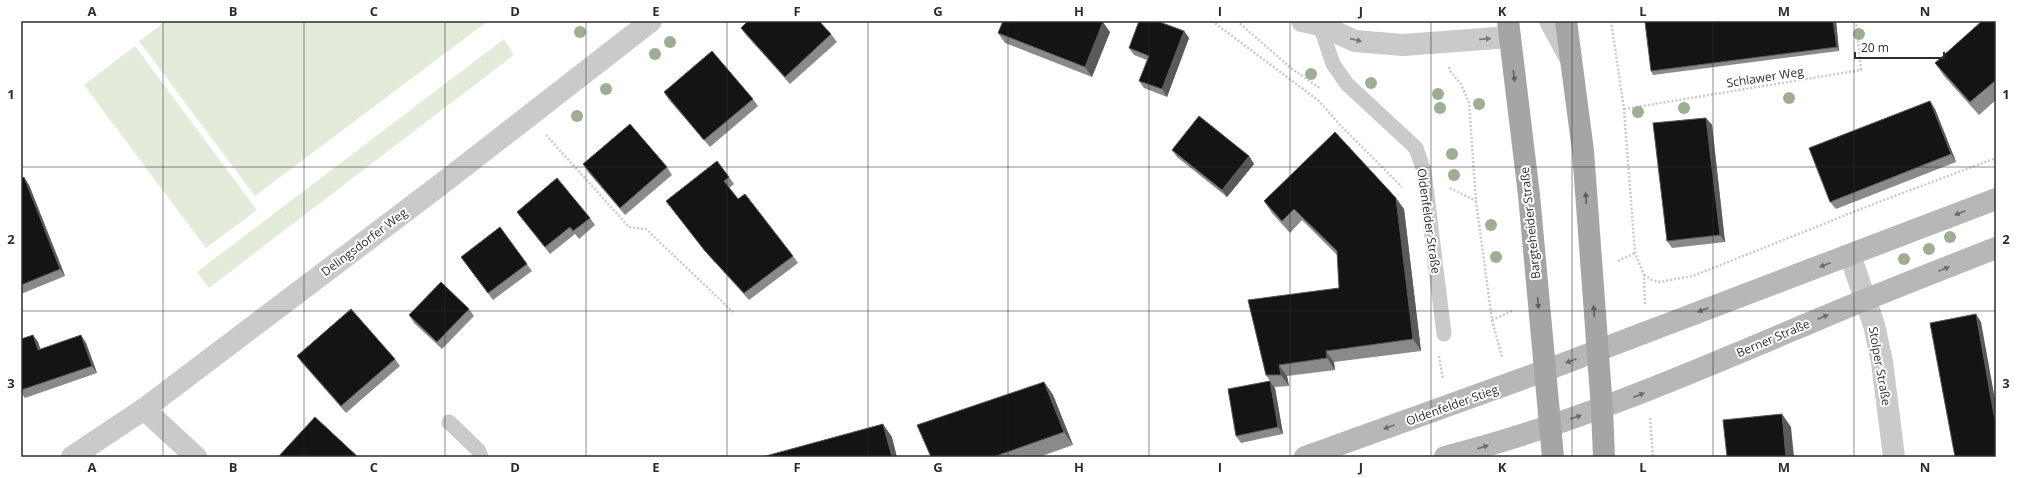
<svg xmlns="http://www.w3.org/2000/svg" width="2017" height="478" viewBox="0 0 2017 478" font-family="'Open Sans',sans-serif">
	<rect width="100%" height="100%" fill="#fff"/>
	<!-- park -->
	<g fill="#e3ecda">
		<polygon points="166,21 488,21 255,196 139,41"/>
		<polygon points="504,39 514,55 209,288 197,272"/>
		<polygon points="135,46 257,210 206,248 84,85"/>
	</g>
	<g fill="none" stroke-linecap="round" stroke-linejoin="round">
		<!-- path -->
		<g stroke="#cacaca" stroke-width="2.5" stroke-dasharray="2 2" stroke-linecap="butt">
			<polyline points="1212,21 1319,101 1340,125 1402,187"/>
			<polyline points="1237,21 1291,68 1321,89"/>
			<polyline points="1611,21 1624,109 1635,253 1644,275 1645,305"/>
			<polyline points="1449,67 1450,71 1461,84 1469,103 1476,201 1492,320 1502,357"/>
			<polyline points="1624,109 1861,70 1856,21"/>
			<polyline points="546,135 629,227 646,229 733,312"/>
			<polyline points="1450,188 1476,201"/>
			<polyline points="1618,261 1635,253"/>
			<polyline points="1644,275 1652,280 1659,282 1693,276 1876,203 1996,158"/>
			<polyline points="1492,320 1514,310"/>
			<polyline points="1439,356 1443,379"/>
			<polyline points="1650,418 1653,457"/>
		</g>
		<!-- service -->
		<g stroke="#cacaca" stroke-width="15">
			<polyline points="1320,25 1333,64 1347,84 1416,148 1424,171 1444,334"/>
			<polyline points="449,422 479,451 481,457"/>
		</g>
		<!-- minor -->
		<g stroke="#cacaca" stroke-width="22">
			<polyline points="1302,21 1320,25 1355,41 1403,45 1510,37"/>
			<polyline points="1550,21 1569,56"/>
			<polyline points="1850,255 1874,325 1882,362 1894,457"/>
			<polyline points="144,409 196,457"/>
			<polyline points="72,457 144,409 444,182 651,21"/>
		</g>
		<!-- secondary -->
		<g stroke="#b7b7b7" stroke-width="22">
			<polyline points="1305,457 1544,371 1996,199"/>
			<path d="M1445,457c130,-33 251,-86 374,-138 59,-25 118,-48 177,-71"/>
		</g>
		<!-- primary -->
		<g stroke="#a5a5a5" stroke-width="22">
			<polyline points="1508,21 1529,195 1553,457"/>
			<polyline points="1566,21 1583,151 1602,409 1604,457"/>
		</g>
	</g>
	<!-- trees -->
	<g fill="#9eae92">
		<circle cx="580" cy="32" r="6"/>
		<circle cx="1859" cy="34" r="6"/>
		<circle cx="670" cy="42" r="6"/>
		<circle cx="655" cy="54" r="6"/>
		<circle cx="1311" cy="74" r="6"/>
		<circle cx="1371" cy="83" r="6"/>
		<circle cx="606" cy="89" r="6"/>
		<circle cx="1438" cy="94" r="6"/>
		<circle cx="1789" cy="98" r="6"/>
		<circle cx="1479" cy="104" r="6"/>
		<circle cx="1440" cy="108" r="6"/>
		<circle cx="1684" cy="108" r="6"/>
		<circle cx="1638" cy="112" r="6"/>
		<circle cx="577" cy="116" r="6"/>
		<circle cx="1452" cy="154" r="6"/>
		<circle cx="1454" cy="175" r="6"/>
		<circle cx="1491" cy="225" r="6"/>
		<circle cx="1950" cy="237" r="6"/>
		<circle cx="1929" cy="249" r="6"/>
		<circle cx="1496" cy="257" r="6"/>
		<circle cx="1904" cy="259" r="6"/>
	</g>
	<!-- wall -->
	<g fill="#8a8a8a">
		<polygon points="1836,21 1839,51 1653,75 1651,71"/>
		<polygon points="1996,21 1996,100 1979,115 1944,76 1935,63"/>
		<polygon points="741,28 831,34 837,42 790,84 746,35"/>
		<polygon points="1184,31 1189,38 1167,97 1144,88 1139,81 1147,60 1134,55 1129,48"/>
		<polygon points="1110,32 1092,77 1005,43 998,33"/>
		<polygon points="664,92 753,99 758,106 710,147 669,100"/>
		<polygon points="1930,101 1935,109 1956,162 1836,209 1830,202"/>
		<polygon points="1706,118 1712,125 1725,242 1672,248 1667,241"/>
		<polygon points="1172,150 1249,156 1254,164 1227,197 1177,157"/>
		<polygon points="583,164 667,167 672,175 625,215 588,172"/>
		<polygon points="729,177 734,184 729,188 738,199 793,256 798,263 749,300 711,258 666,201"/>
		<polygon points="21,179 29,185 65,276 21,294"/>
		<polygon points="1264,201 1404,209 1421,351 1334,362 1335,370 1287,376 1289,386 1274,387 1266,375 1339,288 1337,255 1302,220 1290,233 1272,213"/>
		<polygon points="517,212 590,218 595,225 579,239 575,234 550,254 522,219"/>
		<polygon points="461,257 527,264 532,271 493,300"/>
		<polygon points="469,309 474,316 442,349 414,323 409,315"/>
		<polygon points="33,335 38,342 40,349 86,343 97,373 25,398 21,393 21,339"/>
		<polygon points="297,356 395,359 400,366 346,413 302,363"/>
		<polygon points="1044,382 1053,395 1073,445 1039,457 931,457"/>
		<polygon points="1275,388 1283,434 1241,443 1236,436"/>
	</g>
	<!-- shaded-wall -->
	<g fill="#5a5a5a">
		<polygon points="1833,21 1836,21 1839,51 1837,47"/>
		<polygon points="1103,22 1110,32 1092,77 1085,67"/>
		<polygon points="1184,31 1189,38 1167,97 1162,89"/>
		<polygon points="1930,101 1935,109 1956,162 1951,154"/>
		<polygon points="1706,118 1712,125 1725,242 1720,235"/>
		<polygon points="1249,156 1254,164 1227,197 1222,190"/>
		<polygon points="24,177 29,185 65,276 60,269"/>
		<polygon points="1396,198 1404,209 1421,351 1413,339"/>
		<polygon points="1976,314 1981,322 1996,405 1996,426"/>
		<polygon points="33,335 38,342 43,357 38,350"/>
		<polygon points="81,335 86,343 97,373 92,366"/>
		<polygon points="1326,351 1334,362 1335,370 1327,358"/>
		<polygon points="1279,365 1287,376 1289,386 1281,375"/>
		<polygon points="1270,381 1275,388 1283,434 1278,427"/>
		<polygon points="1044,382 1053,395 1073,445 1064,432"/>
		<polygon points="1782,414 1791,427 1794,457 1786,457"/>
		<polygon points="883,424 892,437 897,457 892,457"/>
	</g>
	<!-- building -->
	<g fill="#141414" stroke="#5a5a5a">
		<polygon points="748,21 819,21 831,34 785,77 741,28"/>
		<polygon points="1003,21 1100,21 1103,22 1085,67 998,33"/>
		<polygon points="1139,21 1157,21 1184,31 1162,89 1139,81 1149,56 1129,48"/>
		<polygon points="1652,21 1833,21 1837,47 1651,71 1645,22"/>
		<polygon points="1982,21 1996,21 1996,80 1970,102 1935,63"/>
		<polygon points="712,51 753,99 704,140 664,92"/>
		<polygon points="1930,101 1951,154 1830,202 1809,148"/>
		<polygon points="1199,116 1249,156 1222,190 1172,150"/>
		<polygon points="1706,118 1720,235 1667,241 1653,123"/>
		<polygon points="630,124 667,167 620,208 583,164"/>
		<polygon points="1335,132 1396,198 1413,339 1326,351 1327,358 1279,365 1281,375 1266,375 1248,300 1339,288 1337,251 1294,209 1282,221 1264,201"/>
		<polygon points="717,161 729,177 724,181 738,199 745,194 793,256 744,293 705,251 666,201"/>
		<polygon points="24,177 60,269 21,285 21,179"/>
		<polygon points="557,178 590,218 573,231 570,227 545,247 517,212"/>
		<polygon points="500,227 527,264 488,293 461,257"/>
		<polygon points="441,282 469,309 437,342 409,315"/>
		<polygon points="351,309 395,359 341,406 297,356"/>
		<polygon points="1976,314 1996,426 1996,457 1955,457 1930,323"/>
		<polygon points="33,335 38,350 81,335 92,366 21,390 21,339"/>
		<polygon points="1270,381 1278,427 1236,436 1228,389"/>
		<polygon points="1044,382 1064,432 993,457 931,457 917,425"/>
		<polygon points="1782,414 1786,457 1727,457 1723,420"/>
		<polygon points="315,417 358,457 278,457"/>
		<polygon points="883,424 892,457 762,457"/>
	</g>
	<!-- one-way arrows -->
	<defs><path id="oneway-solid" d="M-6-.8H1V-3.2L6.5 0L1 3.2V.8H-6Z"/></defs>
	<g fill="#747474">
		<use href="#oneway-solid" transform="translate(1485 39) rotate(-5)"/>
		<use href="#oneway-solid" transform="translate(1356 40) rotate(13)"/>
	</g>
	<g fill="#5d5d5d">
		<use href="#oneway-solid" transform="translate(1514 76) rotate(83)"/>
		<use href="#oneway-solid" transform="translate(1586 198) rotate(-94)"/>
		<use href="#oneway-solid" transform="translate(1538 303) rotate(85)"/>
		<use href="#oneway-solid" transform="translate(1594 311) rotate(-94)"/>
	</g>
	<g fill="#6b6b6b">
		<use href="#oneway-solid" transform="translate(1960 213) rotate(159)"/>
		<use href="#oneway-solid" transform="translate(1825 265) rotate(159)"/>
		<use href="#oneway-solid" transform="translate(1944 269) rotate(-22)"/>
		<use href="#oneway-solid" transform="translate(1703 310) rotate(159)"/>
		<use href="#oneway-solid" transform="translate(1823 317) rotate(-23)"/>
		<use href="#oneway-solid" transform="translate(1571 361) rotate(159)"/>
		<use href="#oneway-solid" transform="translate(1639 395) rotate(-21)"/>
		<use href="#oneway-solid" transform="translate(1576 417) rotate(-18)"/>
		<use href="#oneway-solid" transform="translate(1389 427) rotate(160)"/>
		<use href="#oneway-solid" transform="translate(1483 447) rotate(-18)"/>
	</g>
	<!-- grid -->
	<path fill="none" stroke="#2d2d2d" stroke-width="1" stroke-opacity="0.55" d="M163,21v436M304,21v436M445,21v436M586,21v436M727,21v436M868,21v436M1008,21v436M1149,21v436M1290,21v436M1431,21v436M1572,21v436M1713,21v436M1854,21v436M21,167h1975M21,311h1975"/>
	<g text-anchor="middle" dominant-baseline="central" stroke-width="4" stroke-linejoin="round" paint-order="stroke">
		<!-- street labels -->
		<g font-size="12" fill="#2d2d2d" stroke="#fff">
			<text transform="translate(1765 77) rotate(-9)">Schlawer Weg</text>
			<text transform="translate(1429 221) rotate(82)">Oldenfelder Straße</text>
			<text transform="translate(1530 223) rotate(-96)">Bargteheider Straße</text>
			<text transform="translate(364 242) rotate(-37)">Delingsdorfer Weg</text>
			<text transform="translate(1773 338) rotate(-23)">Berner Straße</text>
			<text transform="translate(1880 366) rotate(80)">Stolper Straße</text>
			<text transform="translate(1452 405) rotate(-20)">Oldenfelder Stieg</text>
		</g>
	</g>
	<!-- border -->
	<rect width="2017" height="478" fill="none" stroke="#ffffff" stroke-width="44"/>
	<!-- scale -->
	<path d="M1855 52v6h89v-6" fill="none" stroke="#2d2d2d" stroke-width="2"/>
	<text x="1861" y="52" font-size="12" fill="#2d2d2d" stroke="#ffffff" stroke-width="3" paint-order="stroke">20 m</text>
	<rect x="22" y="22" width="1973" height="434" fill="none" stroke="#2d2d2d" stroke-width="1.5"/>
	<g font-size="13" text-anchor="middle" font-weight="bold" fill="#2d2d2d">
		<text x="92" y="16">A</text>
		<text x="233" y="16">B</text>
		<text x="374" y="16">C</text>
		<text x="515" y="16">D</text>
		<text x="656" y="16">E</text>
		<text x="797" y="16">F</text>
		<text x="938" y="16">G</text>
		<text x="1079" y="16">H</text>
		<text x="1220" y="16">I</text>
		<text x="1361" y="16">J</text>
		<text x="1502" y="16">K</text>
		<text x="1643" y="16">L</text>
		<text x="1784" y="16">M</text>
		<text x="1925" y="16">N</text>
		<text x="11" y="99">1</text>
		<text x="2006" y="99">1</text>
		<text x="11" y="244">2</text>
		<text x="2006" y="244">2</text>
		<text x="11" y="388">3</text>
		<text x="2006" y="388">3</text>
		<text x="92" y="472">A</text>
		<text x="233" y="472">B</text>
		<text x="374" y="472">C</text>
		<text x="515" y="472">D</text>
		<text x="656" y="472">E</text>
		<text x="797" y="472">F</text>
		<text x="938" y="472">G</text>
		<text x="1079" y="472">H</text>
		<text x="1220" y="472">I</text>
		<text x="1361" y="472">J</text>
		<text x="1502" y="472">K</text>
		<text x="1643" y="472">L</text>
		<text x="1784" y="472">M</text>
		<text x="1925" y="472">N</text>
	</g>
</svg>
